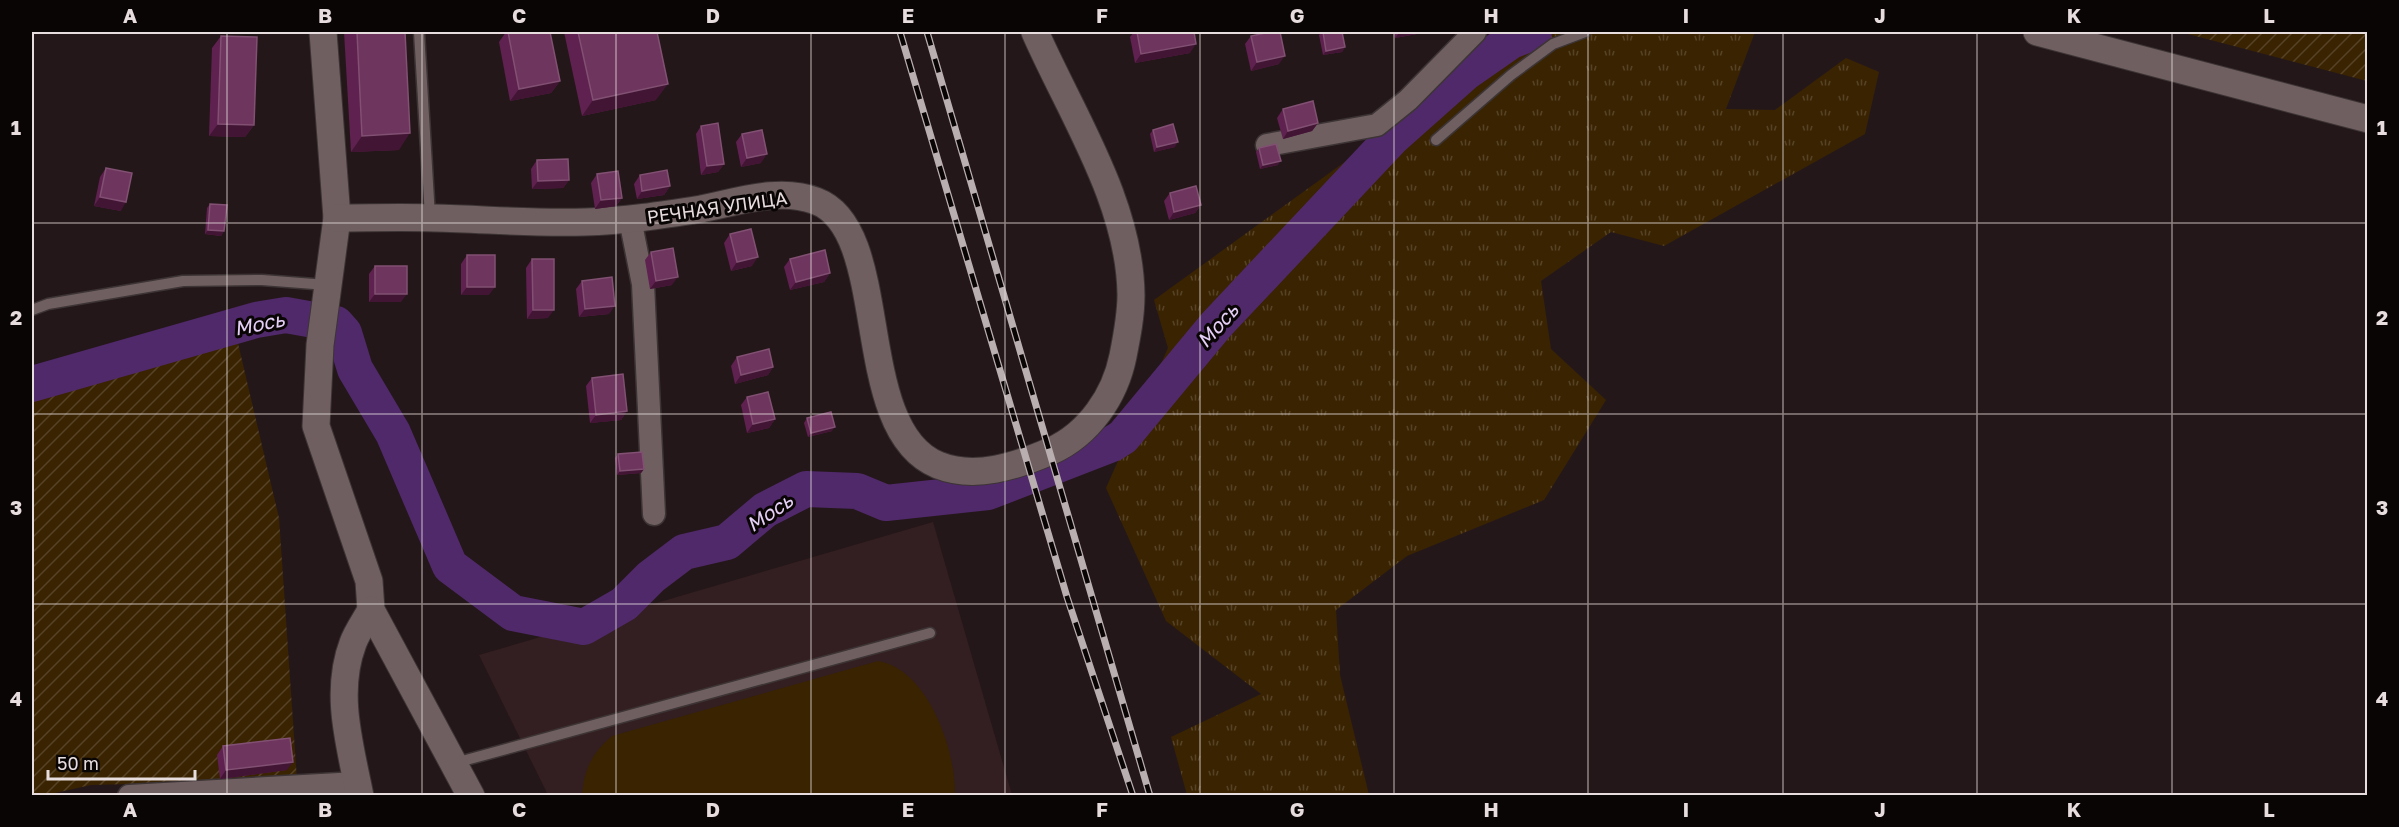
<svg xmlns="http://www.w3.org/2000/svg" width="2399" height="827" viewBox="0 0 2399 827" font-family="'Golos Text',sans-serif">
	<defs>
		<pattern id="grass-tufts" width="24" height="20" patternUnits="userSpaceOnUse" patternTransform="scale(1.5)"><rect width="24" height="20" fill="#392301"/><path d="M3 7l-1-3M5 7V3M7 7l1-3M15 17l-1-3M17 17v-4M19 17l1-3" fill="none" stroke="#564226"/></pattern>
		<pattern id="garden-furrows" width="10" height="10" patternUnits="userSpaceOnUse" patternTransform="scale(1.5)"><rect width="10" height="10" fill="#392301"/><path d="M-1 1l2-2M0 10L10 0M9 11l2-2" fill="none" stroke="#564226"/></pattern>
	</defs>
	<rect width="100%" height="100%" fill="#241719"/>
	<!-- built -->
	<polygon fill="#331f21" points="933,522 1012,795 548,795 479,655"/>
	<!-- grass -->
	<polygon fill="url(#grass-tufts)" points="1492,32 1755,32 1726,109 1775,110 1846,58 1879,72 1865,134 1664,246 1611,232 1541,281 1551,349 1606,400 1544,500 1407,556 1336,610 1340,675 1369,795 1187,795 1171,737 1261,694 1166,621 1106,488 1168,348 1154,300 1364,148"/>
	<!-- garden -->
	<g fill="url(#garden-furrows)">
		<polygon points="2180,32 2367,32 2367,81"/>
		<polygon points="237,339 279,518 297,780 91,785 46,795 32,796 32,401"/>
	</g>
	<!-- pitch -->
	<path fill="#392301" d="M878,661c50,8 78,90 77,134h-373c2,-26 10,-42 30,-59z"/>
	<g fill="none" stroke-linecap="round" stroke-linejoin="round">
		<!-- river -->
		<polyline stroke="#50296b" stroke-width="36" points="32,384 256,320 286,315 336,324 344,333 355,369 393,433 450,566 513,613 584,627 624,604 651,577 684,552 727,542 765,510 806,489 857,491 886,503 988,492 1112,444 1123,437 1216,325 1393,137 1465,73 1511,41 1534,32"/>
		<!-- service casing -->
		<g stroke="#3d3435" stroke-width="13">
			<g id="service">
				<polyline points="419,32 430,217"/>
				<polyline points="1436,140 1511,75 1553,44 1585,32"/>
				<polyline points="32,310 48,304 183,281 262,280 327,285"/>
				<polyline points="455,763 930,633"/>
			</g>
		</g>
		<!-- minor casing -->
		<g stroke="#3d3435" stroke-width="25">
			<g id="minor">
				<polyline points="1267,145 1377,125 1408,100 1475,32"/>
				<polyline points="630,219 643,284 654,514"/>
				<polyline points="129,796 357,783"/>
			</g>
		</g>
		<!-- tertiary casing -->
		<g stroke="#3d3435" stroke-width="29">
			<g id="tertiary">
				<polyline points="323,32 337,218 320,345 316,426 369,581 371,610 471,796"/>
				<polyline points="2037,32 2368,119"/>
				<path d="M337,218c32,0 64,-1 97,0 50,1 101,6 151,4 39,-1 78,-7 116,-13 36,-7 79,-22 115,-8 78,29 34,228 122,264 37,15 78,1 113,-14 38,-17 64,-55 72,-95 4,-20 8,-40 8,-61 -1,-93 -60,-181 -96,-263"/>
				<path d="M360,796c-10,-51 -26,-103 -7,-153 4,-11 12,-22 18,-33"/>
			</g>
		</g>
		<!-- service -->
		<use href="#service" stroke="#6f5f60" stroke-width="10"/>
		<!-- minor -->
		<use href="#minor" stroke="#6f5f60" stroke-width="22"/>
		<!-- tertiary -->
		<use href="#tertiary" stroke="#6f5f60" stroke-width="27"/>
		<!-- rail casing -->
		<g stroke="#b9aeb0" stroke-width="7">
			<g id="rail">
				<polyline points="900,32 1067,597 1133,796"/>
				<polyline points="927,32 1150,796"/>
			</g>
		</g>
		<!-- rail -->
		<use href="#rail" stroke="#0a0505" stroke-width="4.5" stroke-dasharray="14" stroke-linecap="butt"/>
	</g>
	<!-- wall -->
	<g fill="#5f214f">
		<polygon points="344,32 405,32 399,150 351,152"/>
		<polygon points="506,32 550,32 560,81 551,93 510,101 499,42"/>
		<polygon points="564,32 657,32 656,100 582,116"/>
		<polygon points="1134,32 1194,32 1190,53 1135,63 1130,37"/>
		<polygon points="1322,32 1342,32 1345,47 1342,52 1323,55 1319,35"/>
		<polygon points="1394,32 1419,32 1417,34 1395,38"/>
		<polygon points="221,36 254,125 245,137 209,136 212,48"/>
		<polygon points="1251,36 1279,64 1251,71 1245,44"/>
		<polygon points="1283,109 1318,123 1312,131 1283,139 1277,118"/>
		<polygon points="701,126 724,164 718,172 701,175 696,134"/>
		<polygon points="1153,130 1175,147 1154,152 1150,134"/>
		<polygon points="742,134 761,163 741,167 736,142"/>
		<polygon points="1259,148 1278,165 1260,169 1256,152"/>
		<polygon points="537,160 569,180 563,188 532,189 531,169"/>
		<polygon points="106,168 121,211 94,206 100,177"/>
		<polygon points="597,174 622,198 616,206 595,209 591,183"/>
		<polygon points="640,175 670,186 664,195 637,199 634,184"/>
		<polygon points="1170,193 1201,205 1195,213 1169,220 1164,201"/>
		<polygon points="210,204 224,231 221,236 205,234 207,208"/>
		<polygon points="730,234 752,266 731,271 724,243"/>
		<polygon points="651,252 672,285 650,289 645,260"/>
		<polygon points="467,255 489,295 461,295 461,264"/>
		<polygon points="532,259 548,318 527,319 526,268"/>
		<polygon points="790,259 830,273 824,282 790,290 784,267"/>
		<polygon points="375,266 401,302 369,302 369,274"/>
		<polygon points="582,281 609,314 579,317 576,289"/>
		<polygon points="737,357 773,367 768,375 735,384 731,366"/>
		<polygon points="592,378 627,411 621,420 590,423 586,386"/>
		<polygon points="747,397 775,419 769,428 747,433 741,405"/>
		<polygon points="807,418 832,431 808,437 804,423"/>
		<polygon points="618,454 644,469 641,473 617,475 615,458"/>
		<polygon points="223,746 287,770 220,779 217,755"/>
	</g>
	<!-- shaded-wall -->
	<g fill="#411533">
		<polygon points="1400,32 1419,32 1417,34 1395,38"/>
		<polygon points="1196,44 1190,53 1135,63 1141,54"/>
		<polygon points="1345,47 1342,52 1323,55 1326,51"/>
		<polygon points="1285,56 1279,64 1251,71 1257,62"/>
		<polygon points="560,81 551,93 510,101 519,89"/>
		<polygon points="668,84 656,100 582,116 593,100"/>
		<polygon points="1318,123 1312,131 1283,139 1288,131"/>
		<polygon points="218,124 254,125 245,137 209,136"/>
		<polygon points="410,133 399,150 351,152 362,136"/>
		<polygon points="1178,142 1175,147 1154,152 1157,147"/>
		<polygon points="767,154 761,163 741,167 747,158"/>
		<polygon points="1281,161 1278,165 1260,169 1263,165"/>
		<polygon points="724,164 718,172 701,175 707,166"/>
		<polygon points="569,180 563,188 532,189 538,181"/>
		<polygon points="670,186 664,195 637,199 642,191"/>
		<polygon points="100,197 126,202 121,211 94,206"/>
		<polygon points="622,198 616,206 595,209 601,200"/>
		<polygon points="1201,205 1195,213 1169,220 1174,212"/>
		<polygon points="208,230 224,231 221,236 205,234"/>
		<polygon points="758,257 752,266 731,271 737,262"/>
		<polygon points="830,273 824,282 790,290 796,282"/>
		<polygon points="678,277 672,285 650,289 656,281"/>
		<polygon points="467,287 495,287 489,295 461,295"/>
		<polygon points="375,294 407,294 401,302 369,302"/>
		<polygon points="615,306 609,314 579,317 585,309"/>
		<polygon points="533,310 554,310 548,318 527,319"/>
		<polygon points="773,367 768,375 735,384 741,375"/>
		<polygon points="627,411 621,420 590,423 596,415"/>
		<polygon points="775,419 769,428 747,433 753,424"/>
		<polygon points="835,427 832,431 808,437 811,433"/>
		<polygon points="644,469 641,473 617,475 620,471"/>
		<polygon points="293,762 287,770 220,779 226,770"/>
	</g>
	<!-- building -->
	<g fill="#6e355e" stroke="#815072" stroke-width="1.5">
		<polygon points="357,32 405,32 410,133 362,136"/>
		<polygon points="508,32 550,32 560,81 519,89"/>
		<polygon points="578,32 657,32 668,84 593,100"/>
		<polygon points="1137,32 1194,32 1196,44 1141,54"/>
		<polygon points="1270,32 1280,32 1285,56 1257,62 1251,36"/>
		<polygon points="1323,32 1342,32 1345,47 1326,51"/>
		<polygon points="221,36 257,37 254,125 218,124"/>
		<polygon points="1313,101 1318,123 1288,131 1283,109"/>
		<polygon points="718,123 724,164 707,166 701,126"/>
		<polygon points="1173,124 1178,142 1157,147 1153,130"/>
		<polygon points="762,130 767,154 747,158 742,134"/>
		<polygon points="1276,144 1281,161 1263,165 1259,148"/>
		<polygon points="568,159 569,180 538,181 537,160"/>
		<polygon points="106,168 132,173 126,202 100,197"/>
		<polygon points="667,170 670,186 642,191 640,175"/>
		<polygon points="618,171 622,198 601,200 597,174"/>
		<polygon points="1196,186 1201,205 1174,212 1170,193"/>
		<polygon points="210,204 227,205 224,231 208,230"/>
		<polygon points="751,229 758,257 737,262 730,234"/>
		<polygon points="673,248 678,277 656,281 651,252"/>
		<polygon points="825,250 830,273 796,282 790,259"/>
		<rect x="467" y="255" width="28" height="32"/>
		<polygon points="532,259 554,259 554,310 533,310"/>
		<rect x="375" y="266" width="32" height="28"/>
		<polygon points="612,277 615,306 585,309 582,281"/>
		<polygon points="769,349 773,367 741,375 737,357"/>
		<polygon points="623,374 627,411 596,415 592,378"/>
		<polygon points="768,392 775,419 753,424 747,397"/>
		<polygon points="831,412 835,427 811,433 807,418"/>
		<polygon points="642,452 644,469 620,471 618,454"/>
		<polygon points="290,738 293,762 226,770 223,746"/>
	</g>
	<!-- grid -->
	<path fill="none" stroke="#e7ddde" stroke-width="1.5" stroke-opacity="0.55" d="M227,32v764M422,32v764M616,32v764M811,32v764M1005,32v764M1200,32v764M1394,32v764M1588,32v764M1783,32v764M1977,32v764M2172,32v764M32,223h2336M32,414h2336M32,604h2336"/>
	<g text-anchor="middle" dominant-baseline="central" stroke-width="6" stroke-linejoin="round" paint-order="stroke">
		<!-- street labels -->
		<g font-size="18" fill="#e7ddde" stroke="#0a0505">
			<text transform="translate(717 207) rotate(-8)">РЕЧНАЯ УЛИЦА</text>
		</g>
		<!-- water labels -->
		<g font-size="20" font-style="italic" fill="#e4cff6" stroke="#0a0505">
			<text transform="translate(259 323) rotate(-11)">Мось</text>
			<text transform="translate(1217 325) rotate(-48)">Мось</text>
			<text transform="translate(769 512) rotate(-34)">Мось</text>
		</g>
	</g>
	<!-- border -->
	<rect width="2399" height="827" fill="none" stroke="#0a0505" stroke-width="66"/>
	<!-- scale -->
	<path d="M48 770v9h147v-9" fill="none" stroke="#e7ddde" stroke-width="3"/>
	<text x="57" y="770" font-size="18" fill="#e7ddde" stroke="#0a0505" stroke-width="4.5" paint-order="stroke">50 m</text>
	<rect x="33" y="33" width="2333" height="761" fill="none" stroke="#e7ddde" stroke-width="2"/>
	<g font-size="20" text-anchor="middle" font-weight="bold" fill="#e7ddde">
		<text x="130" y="23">A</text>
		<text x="325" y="23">B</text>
		<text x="519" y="23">C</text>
		<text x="713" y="23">D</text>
		<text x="908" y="23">E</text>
		<text x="1102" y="23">F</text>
		<text x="1297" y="23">G</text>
		<text x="1491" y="23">H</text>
		<text x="1686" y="23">I</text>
		<text x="1880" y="23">J</text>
		<text x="2074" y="23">K</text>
		<text x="2269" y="23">L</text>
		<text x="16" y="135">1</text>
		<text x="2382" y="135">1</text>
		<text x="16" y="325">2</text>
		<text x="2382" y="325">2</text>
		<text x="16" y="515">3</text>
		<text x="2382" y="515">3</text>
		<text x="16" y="706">4</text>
		<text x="2382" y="706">4</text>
		<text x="130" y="817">A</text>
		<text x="325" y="817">B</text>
		<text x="519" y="817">C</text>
		<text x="713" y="817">D</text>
		<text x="908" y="817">E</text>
		<text x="1102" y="817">F</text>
		<text x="1297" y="817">G</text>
		<text x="1491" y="817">H</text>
		<text x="1686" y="817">I</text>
		<text x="1880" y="817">J</text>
		<text x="2074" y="817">K</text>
		<text x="2269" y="817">L</text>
	</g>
</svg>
